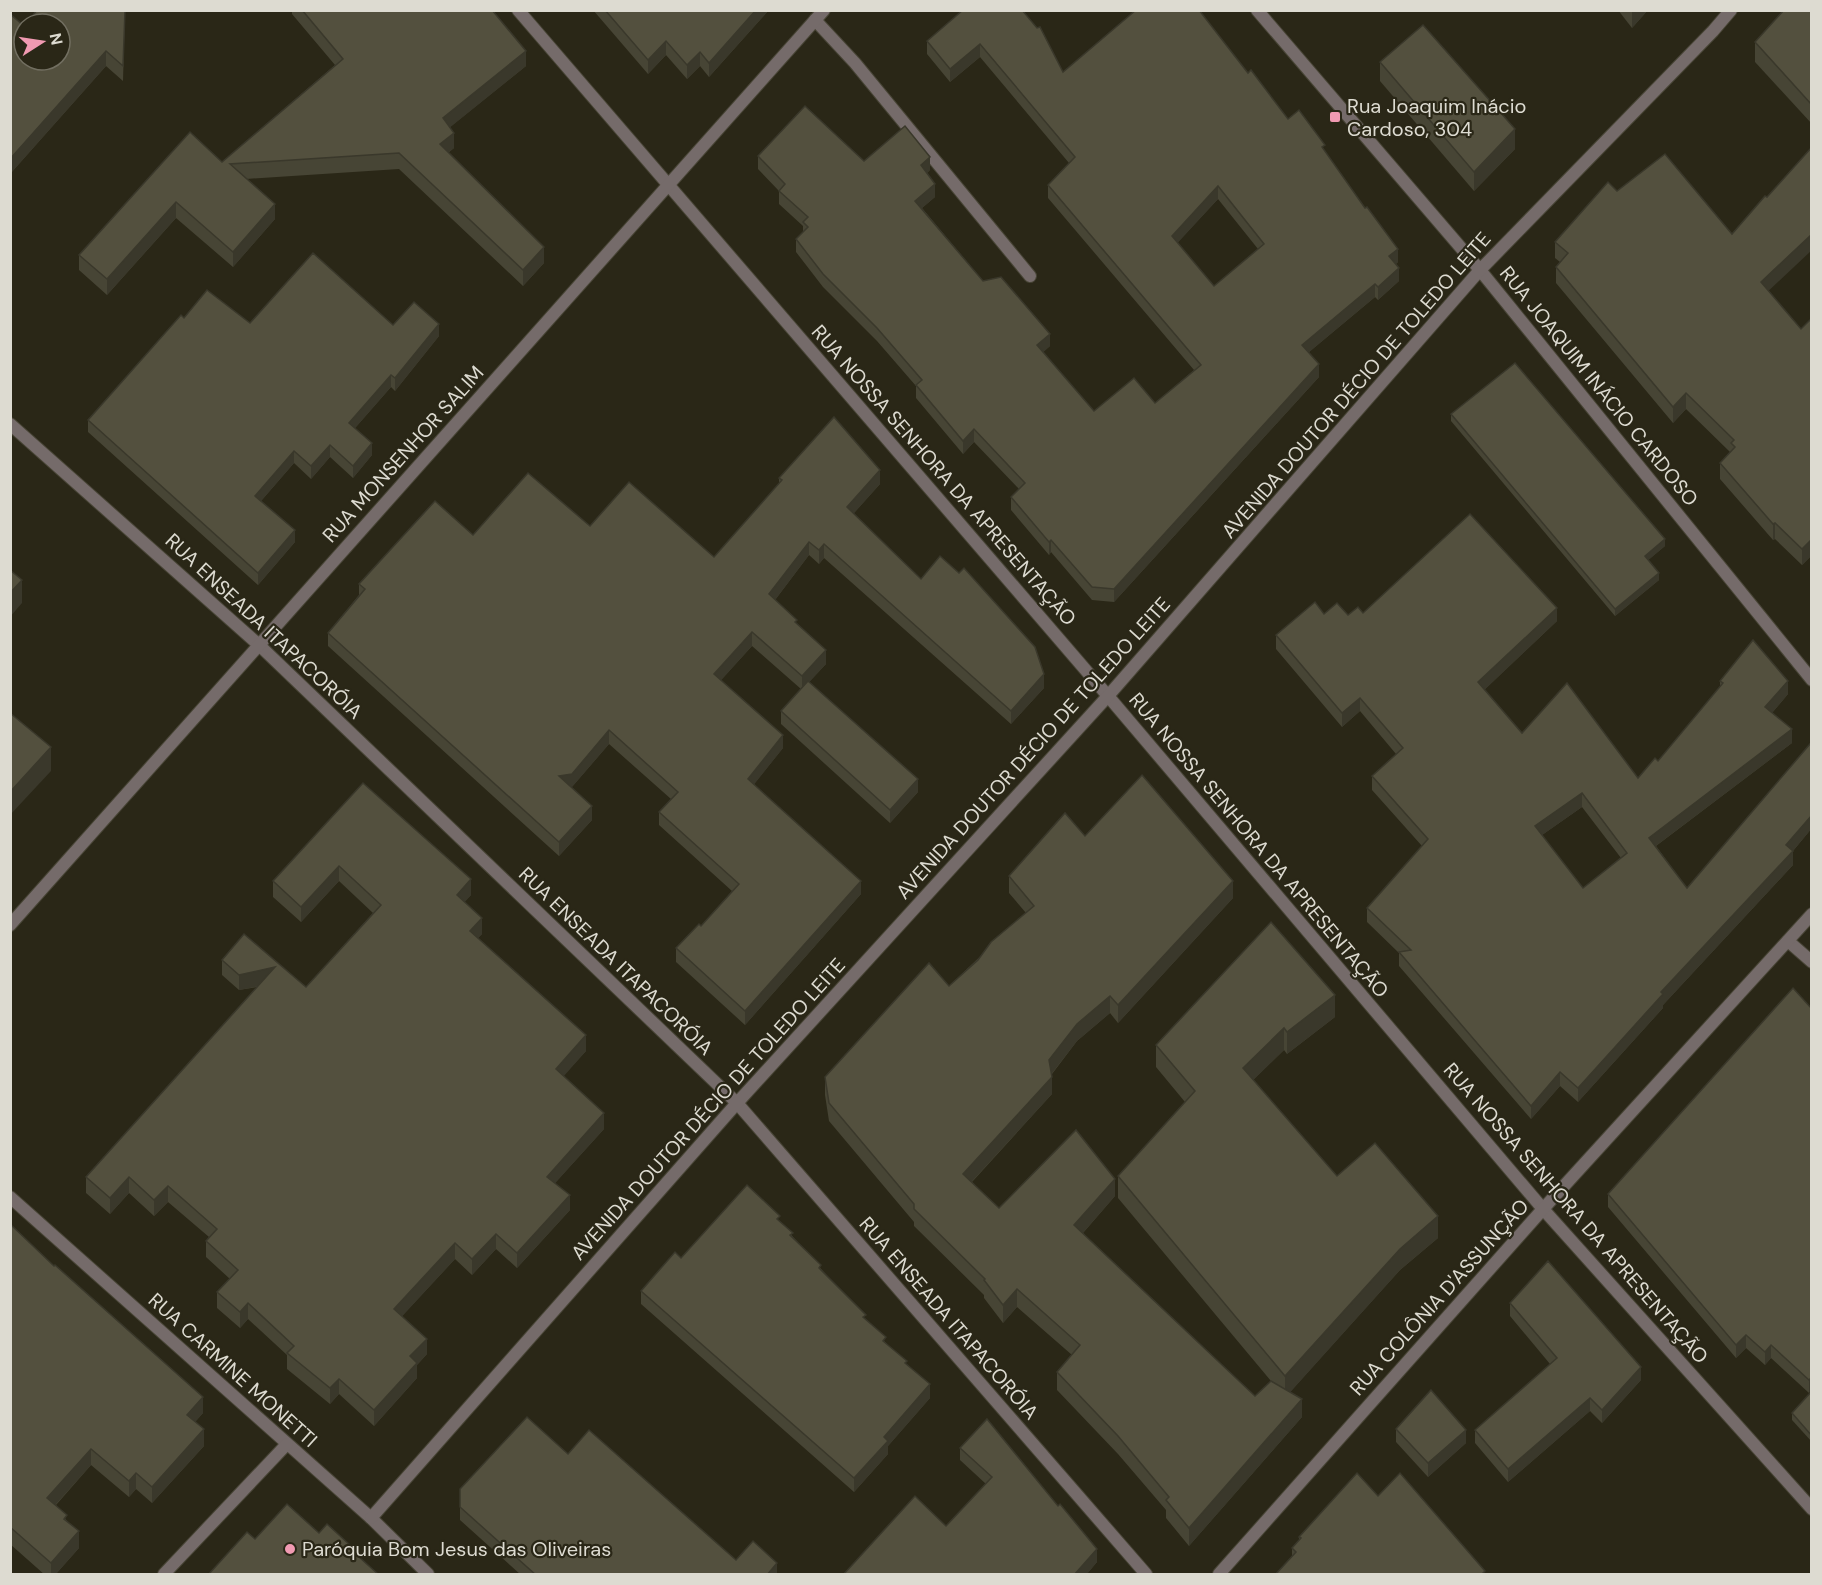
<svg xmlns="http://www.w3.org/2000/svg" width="1822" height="1585" viewBox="0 0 1822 1585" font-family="'DM Sans',sans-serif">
	<rect width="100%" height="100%" fill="#2a2717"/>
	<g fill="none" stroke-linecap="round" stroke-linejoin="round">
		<!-- service casing -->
		<g stroke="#474435" stroke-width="14">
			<g id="service">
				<polyline points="815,20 855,63 1030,276"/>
				<polyline points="1788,941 1812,962"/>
			</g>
		</g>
		<!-- minor casing -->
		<g stroke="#474435" stroke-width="14">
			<g id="minor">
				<polyline points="518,10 1108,696 1543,1209 1812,1509"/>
				<polyline points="1257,10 1480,270 1812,680"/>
				<polyline points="10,424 259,645 737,1103 1146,1574"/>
				<polyline points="10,925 824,10"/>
				<polyline points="10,1197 371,1518 428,1574"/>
				<polyline points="371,1518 737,1103 1108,696 1480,270 1713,31 1731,10"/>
				<polyline points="164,1574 287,1444"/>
				<polyline points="1219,1574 1543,1209 1812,914"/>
			</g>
		</g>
		<!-- service -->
		<use href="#service" stroke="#756b6a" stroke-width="12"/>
		<!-- minor -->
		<use href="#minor" stroke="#756b6a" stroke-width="12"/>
	</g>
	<!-- wall -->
	<g fill="#474535" fill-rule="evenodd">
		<polygon points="37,10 125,10 123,81 106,66 10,174 10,14 24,26"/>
		<polygon points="292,10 492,10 526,66 450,127 454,148 448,153 544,263 523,286 399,169 246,179 275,219 233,267 176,218 107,295 79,270 79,255 222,162 335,65 292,14"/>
		<polygon points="593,10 769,10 709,77 700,66 687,79 666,55 648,74"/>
		<path d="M963,10l100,62 71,-59 -2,-3h67l49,63 40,46 37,32 73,111 -2,2 3,17 -21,19 -3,-3 -66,55 10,25 -205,225 -22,-2 -41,-48 -2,3 -38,-45v-13l8,-8 -45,-47 -11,12 -47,-56v-12l-39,-45 -54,-54 -27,-35v-13l7,-7v-6l-24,-22v-13l-21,-22v-13l106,5 66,9 -3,3 8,24 -13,11 61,73 67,65 -7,6 51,59 61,-8 39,-33 -146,-172v-13l21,-22 -89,-106 -30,25 -23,-28v-13zM1218,199l40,50 -44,37 -37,-43z"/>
		<polygon points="1618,10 1648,10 1632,28"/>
		<polygon points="1812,13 1812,124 1755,62 1755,42"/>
		<polygon points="1380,62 1515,149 1474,191 1380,81"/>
		<polygon points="1617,191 1768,291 1801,329 1812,318 1812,555 1802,565 1775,539 1773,540 1720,479 1720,463 1730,452 1686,409 1673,423 1556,283 1556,267 1560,262 1555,258 1555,242"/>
		<polygon points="184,318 250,323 393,325 439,336 395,391 391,387 355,428 372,455 353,478 330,457 311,479 294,463 261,501 295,542 258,585 88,432 88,420"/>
		<polygon points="1451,414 1665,546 1648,560 1659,580 1615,616 1451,421"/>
		<polygon points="779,478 880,484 853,514 921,579 1044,688 1011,724 824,558 819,564 809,555 775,600 797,624 826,664 809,682 918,792 890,823 781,724 781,711 801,689 752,646 721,680 783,748 754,784 861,894 745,1025 676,962 676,948 701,926 732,891 659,825 659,812 671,799 609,744 571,788 592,820 559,856 328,646 328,633 359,595 359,584 473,535 590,526 714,557 779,484"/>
		<path d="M1363,613l194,8 -73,69 38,43 116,45 20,-17 62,-74v-6l68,13 -16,19 20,30 -136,103 31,42 125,-143v83l-19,23v14l-130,140v3l-85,94 -18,-16 -29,33 -132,-153v-13l-32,-31v-14l55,-62 -50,-56v-14l24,-22 -36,-43 -18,16 -66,-78v-14l48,-21 24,1zM1582,807l39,51 -38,30 -41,-53z"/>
		<polygon points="363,783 471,895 464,902 482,934 478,938 586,1051 563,1076 604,1129 555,1183 570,1210 517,1268 496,1249 472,1275 455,1259 402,1316 427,1354 417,1365 417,1378 374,1426 339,1394 330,1404 287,1369 287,1355 248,1319 240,1328 217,1308 217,1292 230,1279 206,1257 206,1241 209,1237 168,1202 154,1216 129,1193 110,1214 86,1193 86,1177 257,987 239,990 222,975 222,960 306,987 373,913 339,881 301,922 273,897 273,881"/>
		<polygon points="1085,836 1233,898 1118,1023 1110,1013 1077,1041 1052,1074 1052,1094 972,1182 999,1208 1115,1196 1083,1233 1255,1396 1271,1381 1118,1198 1118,1176 1185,1102 1156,1067 1156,1045 1335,1017 1287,1054 1284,1050 1253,1080 1337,1176 1438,1238 1400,1270 1290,1392 1302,1417 1189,1546 1166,1518 1166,1510 1118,1454 1057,1390 1057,1372 1072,1355 1017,1307 1003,1323 984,1298 984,1295 914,1226 914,1222 829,1121 825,1095 825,1077 949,986 1026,913 1009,893 1009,876"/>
		<polygon points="1812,1009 1809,1393 1771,1358 1765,1365 1746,1348 1736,1358 1608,1207 1608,1194"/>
		<polygon points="780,1222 886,1343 907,1365 930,1398 888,1446 888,1454 854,1492 641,1304 641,1291 681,1258"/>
		<polygon points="10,1224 203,1413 195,1422 204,1446 152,1503 136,1489 129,1497 91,1465 56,1505 67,1521 79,1548 55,1575 45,1575 10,1544"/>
		<polygon points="1510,1303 1641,1380 1602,1423 1590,1411 1508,1482 1475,1443 1475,1430 1550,1364 1510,1316"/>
		<polygon points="1812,1391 1812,1442 1792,1420 1792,1413"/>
		<polygon points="1396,1429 1466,1443 1428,1477 1396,1442"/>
		<polygon points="960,1448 1097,1562 1086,1575 843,1575 946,1526 986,1484 960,1460"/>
		<polygon points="568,1454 736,1560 777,1575 521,1575 460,1520 460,1489"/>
		<polygon points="1378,1496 1485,1575 1292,1557 1292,1548 1299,1540 1299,1537"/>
	</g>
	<!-- shaded-wall -->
	<g fill="#3a382b">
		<polygon points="756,10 769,10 709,77 709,63"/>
		<polygon points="1632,10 1648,10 1632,28"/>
		<polygon points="666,41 666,55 648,74 648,60"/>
		<polygon points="980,44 980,57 950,82 950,69"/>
		<polygon points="106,51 106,66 10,174 10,159"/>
		<polygon points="526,51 526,66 443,133 443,118"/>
		<polygon points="700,52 700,66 687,79 687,65"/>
		<polygon points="1515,129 1515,149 1474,191 1474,172"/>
		<polygon points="454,133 454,148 440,159 440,144"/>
		<polygon points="930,157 930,170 921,178 921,165"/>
		<polygon points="935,184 935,197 915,214 915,201"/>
		<polygon points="1218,186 1218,199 1172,249 1172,236"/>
		<polygon points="176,202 176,218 107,295 107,279"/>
		<polygon points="275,204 275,219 233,267 233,252"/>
		<polygon points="1812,234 1812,250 1761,298 1761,282"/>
		<polygon points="544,247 544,263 523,286 523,270"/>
		<polygon points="1398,249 1398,262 1389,269 1389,256"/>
		<polygon points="1399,268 1399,281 1378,300 1378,287"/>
		<polygon points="1375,284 1375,297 1302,358 1302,345"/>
		<polygon points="439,324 439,336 395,391 395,378"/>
		<polygon points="1050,334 1050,346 1037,358 1037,345"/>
		<polygon points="1319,364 1319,377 1114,602 1114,589"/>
		<polygon points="391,375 391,387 349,435 349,423"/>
		<polygon points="1686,393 1686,409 1673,423 1673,407"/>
		<polygon points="974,429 974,442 963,454 963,441"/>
		<polygon points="372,443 372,455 353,478 353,466"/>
		<polygon points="330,445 330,457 311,479 311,466"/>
		<polygon points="294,451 294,463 255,508 255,496"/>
		<polygon points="880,470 880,484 847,521 847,507"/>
		<polygon points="1775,523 1775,539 1773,540 1773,524"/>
		<polygon points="295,530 295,542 258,585 258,573"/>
		<polygon points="1665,539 1665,546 1645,563 1645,556"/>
		<polygon points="1812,539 1812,555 1802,565 1802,549"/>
		<polygon points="1051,540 1051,552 1049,555 1049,542"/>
		<polygon points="809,542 809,555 769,608 769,594"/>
		<polygon points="824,544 824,558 819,564 819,550"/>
		<polygon points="12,557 12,580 10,582 10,559"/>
		<polygon points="1659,573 1659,580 1615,616 1615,609"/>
		<polygon points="22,580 22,603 10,617 10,593"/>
		<polygon points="1557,608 1557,621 1478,696 1478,682"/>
		<polygon points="752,632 752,646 714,688 714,674"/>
		<polygon points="826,650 826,664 802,690 802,676"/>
		<polygon points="1044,674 1044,688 1011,724 1011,711"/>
		<polygon points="1788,681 1788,694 1765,721 1765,707"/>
		<polygon points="1360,698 1360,711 1342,727 1342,713"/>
		<polygon points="1792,729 1792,743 1649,851 1649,838"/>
		<polygon points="609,730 609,744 572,787 559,790 559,776"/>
		<polygon points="783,735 783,748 748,792 748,779"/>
		<polygon points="51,747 51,771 10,815 10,792"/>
		<polygon points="918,779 918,792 890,823 890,810"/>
		<polygon points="1582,793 1582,807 1535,840 1535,826"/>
		<polygon points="592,806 592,820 559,856 559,842"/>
		<polygon points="1812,815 1812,828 1792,852 1793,851 1793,865 1663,1005 1663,1008 1578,1102 1578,1088 1661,992"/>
		<polygon points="339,866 339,881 301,922 301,907"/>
		<polygon points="471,879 471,895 457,911 457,895"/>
		<polygon points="861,881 861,894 745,1025 745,1011"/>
		<polygon points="1233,881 1233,898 1118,1023 1118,1005"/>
		<polygon points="482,918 482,934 470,947 470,931"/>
		<polygon points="275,967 275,983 239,990 239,975"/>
		<polygon points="1335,995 1335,1017 1287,1054 1287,1032"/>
		<polygon points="1110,996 1110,1013 1077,1041 1049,1077 1049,1060 1077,1024"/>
		<polygon points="1284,1028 1284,1050 1243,1090 1243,1068"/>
		<polygon points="586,1035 586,1051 556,1085 556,1069"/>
		<polygon points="1560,1072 1560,1086 1531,1119 1531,1106"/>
		<polygon points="1052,1077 1052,1094 963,1191 963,1174"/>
		<polygon points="604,1113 604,1129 547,1192 547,1177"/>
		<polygon points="129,1177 129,1193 110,1214 110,1198"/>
		<polygon points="1115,1179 1115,1196 1074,1243 1074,1225"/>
		<polygon points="168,1186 168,1202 154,1216 154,1200"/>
		<polygon points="570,1195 570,1210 517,1268 517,1253"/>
		<polygon points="1438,1216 1438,1238 1400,1270 1285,1398 1285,1376 1400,1249"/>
		<polygon points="496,1234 496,1249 472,1275 472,1259"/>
		<polygon points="455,1243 455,1259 394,1325 394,1309"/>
		<polygon points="1017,1289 1017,1307 1003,1323 1003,1305"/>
		<polygon points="248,1303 248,1319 240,1328 240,1312"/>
		<polygon points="1746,1335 1746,1348 1736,1358 1736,1345"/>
		<polygon points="427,1339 427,1354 417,1365 417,1378 374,1426 374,1410 410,1356"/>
		<polygon points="1771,1345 1771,1358 1765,1365 1765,1352"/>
		<polygon points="1641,1367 1641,1380 1602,1423 1602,1410"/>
		<polygon points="1812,1377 1812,1390 1809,1393 1809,1380"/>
		<polygon points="339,1379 339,1394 330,1404 330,1388"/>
		<polygon points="930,1384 930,1398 888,1446 888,1454 854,1492 854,1478 884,1437"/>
		<polygon points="203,1397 203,1413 187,1431 187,1415"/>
		<polygon points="1590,1398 1590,1411 1508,1482 1508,1469"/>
		<polygon points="1302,1399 1302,1417 1189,1546 1189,1528"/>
		<polygon points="204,1429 204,1446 152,1503 152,1487"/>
		<polygon points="1466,1430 1466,1443 1428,1477 1428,1463"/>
		<polygon points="91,1449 91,1465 47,1514 47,1498"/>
		<polygon points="136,1473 136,1489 129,1497 129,1481"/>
		<polygon points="79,1531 79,1548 55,1575 51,1575 51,1563"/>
		<polygon points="1097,1549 1097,1562 1086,1575 1074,1575"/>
		<polygon points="777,1563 777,1575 767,1575"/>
	</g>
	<!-- building -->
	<g fill="#53503e" stroke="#3a382b" stroke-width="1.5" fill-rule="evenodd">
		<polygon points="37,10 125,10 123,66 106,51 10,159 10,14 24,26 24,60 60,60 60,24 26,24"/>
		<polygon points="302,10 492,10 526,51 443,118 454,133 440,144 544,247 523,270 399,153 230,164 275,204 233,252 176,202 107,279 79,255 190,132 222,162 343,59"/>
		<polygon points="605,10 756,10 709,63 700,52 687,65 666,41 648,60"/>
		<path d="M963,10h59l15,18 3,-1 23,45 73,-62h63l49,63 3,-3 37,49 11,-9 26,35 -3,2 43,61 2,-1 31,42 -9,7 10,12 -21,19 -3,-3 -73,61 17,19 -205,225 -22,-2 -41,-47 -2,2 -38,-45 14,-14 -51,-54 -11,12 -47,-56 6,-5 -45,-52 -54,-54 -27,-35 12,-12 -5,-5 5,-5 -29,-26 6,-7 -27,-28 47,-50 59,55 41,-35 25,31 -9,8 14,19 -20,17 68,80 18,-4 49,57 -13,11 57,66 40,-33 21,25 46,-38 -153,-180 27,-28 -95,-113 -30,25 -23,-28zM1218,186l46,58 -50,42 -42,-50z"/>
		<polygon points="1784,10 1809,10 1812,13 1812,105 1755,42"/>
		<polygon points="1423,25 1515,129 1474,172 1380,62"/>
		<polygon points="1812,147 1812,234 1761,282 1801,329 1812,318 1812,539 1802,549 1775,523 1773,524 1720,463 1735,447 1731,443 1734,440 1686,393 1673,407 1556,267 1568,253 1555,242 1608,182 1617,191 1665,154 1732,234 1765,196 1767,197"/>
		<polygon points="313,253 393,325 414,302 439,324 395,378 391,375 349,423 372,443 353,466 330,445 311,466 294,451 255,496 295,530 258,573 88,420 181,315 184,318 207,290 250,323"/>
		<polygon points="1515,363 1665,539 1645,556 1659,573 1615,609 1451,414"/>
		<polygon points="834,417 880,470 847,507 921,579 940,556 959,573 964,568 1035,647 1044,674 1011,711 824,544 819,550 809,542 769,594 797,620 795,622 826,650 802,676 752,632 714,674 783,735 748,779 861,881 745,1011 676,948 699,924 701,926 739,884 659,812 678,792 609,730 572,774 559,776 592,806 559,842 328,633 365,589 359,584 435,501 473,535 528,473 590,526 629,482 714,557 782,480 779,478"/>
		<path d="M1470,514l87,94 -79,74 44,51 45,-50 71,95 17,-20 3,3 65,-78 -3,-2 33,-41 35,41 -23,26 27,22 -143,109 38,50 123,-144 2,1v70l-26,30 7,6 -132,141 2,2 -85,94 -18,-16 -29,34 -132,-154 12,-2 -44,-42 61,-69 -56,-63 31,-28 -43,-50 -18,15 -66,-78 39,-33 9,12 13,-11 11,12 10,-8 5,6zM1582,793l45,60 -44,35 -48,-62z"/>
		<polygon points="10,570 22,580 10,593"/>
		<polygon points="808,681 918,779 890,810 781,711"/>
		<polygon points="10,713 51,747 10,792"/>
		<polygon points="1142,775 1233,881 1118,1005 1110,996 1077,1024 1049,1060 1052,1077 963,1174 999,1208 1076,1130 1115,1179 1074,1225 1255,1396 1271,1381 1302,1399 1189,1528 1166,1500 1169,1497 1118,1436 1057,1372 1080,1345 1017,1289 1003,1305 984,1280 985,1279 914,1209 914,1204 829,1103 825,1077 929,963 949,986 978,960 991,942 1034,906 1009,876 1065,813 1085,836"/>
		<polygon points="363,783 471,879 457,895 482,918 470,931 586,1035 556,1069 604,1113 547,1177 570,1195 517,1253 496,1234 472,1259 455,1243 394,1309 427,1339 410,1356 417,1363 374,1410 339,1379 330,1388 287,1353 294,1346 248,1303 240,1312 217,1292 238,1270 206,1241 217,1229 168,1186 154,1200 129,1177 110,1198 86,1177 275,967 239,975 222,960 244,934 306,987 381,905 339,866 301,907 273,881"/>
		<polygon points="1271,922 1335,995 1287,1032 1284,1028 1243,1068 1337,1176 1375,1143 1438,1216 1400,1249 1285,1376 1118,1176 1195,1091 1156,1045"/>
		<polygon points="1793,988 1812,1009 1812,1377 1809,1380 1771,1345 1765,1352 1746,1335 1736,1345 1608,1194"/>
		<polygon points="747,1185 780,1216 777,1219 793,1233 790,1235 821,1265 819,1268 866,1315 863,1317 886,1337 883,1341 907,1361 905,1363 930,1384 884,1437 888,1441 854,1478 641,1291 675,1252 681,1258"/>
		<polygon points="10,1224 54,1266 55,1265 203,1397 187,1415 204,1429 152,1487 136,1473 129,1481 91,1449 47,1498 67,1515 64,1519 79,1531 51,1563 10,1527"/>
		<polygon points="1548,1261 1641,1367 1602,1410 1590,1398 1508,1469 1475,1430 1557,1358 1510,1303"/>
		<polygon points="1431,1390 1466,1430 1428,1463 1396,1429"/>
		<polygon points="1812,1391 1812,1436 1792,1413"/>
		<polygon points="527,1417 568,1454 589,1430 736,1560 753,1541 777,1563 767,1575 536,1575 460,1507 460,1489"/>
		<polygon points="987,1419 1058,1506 1060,1504 1097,1549 1074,1575 843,1575 915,1496 946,1526 992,1477 960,1448"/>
		<polygon points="1357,1473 1378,1496 1400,1473 1485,1571 1481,1575 1275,1575 1296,1552 1292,1548 1301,1538 1299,1537"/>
		<polygon points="287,1504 319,1533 327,1524 350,1545 348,1547 379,1575 208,1575 247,1532 255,1539"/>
	</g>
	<!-- markers -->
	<g fill="#f19ab2" stroke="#2a2717" stroke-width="2">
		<rect x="1329" y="111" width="12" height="12" rx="3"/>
		<circle cx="290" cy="1549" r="6"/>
	</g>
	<g text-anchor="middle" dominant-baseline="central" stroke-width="4.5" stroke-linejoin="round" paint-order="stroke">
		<!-- poi labels -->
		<g font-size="20" fill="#dddbd1" stroke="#2a2717" text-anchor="start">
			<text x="1347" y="106">Rua Joaquim Inácio<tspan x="1347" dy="23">Cardoso, 304</tspan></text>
			<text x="302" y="1549">Paróquia Bom Jesus das Oliveiras</text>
		</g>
		<!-- street labels -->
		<g font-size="20" fill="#dddbd1" stroke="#2a2717">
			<text transform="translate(1356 385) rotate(-49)">AVENIDA DOUTOR DÉCIO DE TOLEDO LEITE</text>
			<text transform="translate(1599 386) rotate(51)">RUA JOAQUIM INÁCIO CARDOSO</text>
			<text transform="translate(403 454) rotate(-48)">RUA MONSENHOR SALIM</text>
			<text transform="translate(944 475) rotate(49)">RUA NOSSA SENHORA DA APRESENTAÇÃO</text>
			<text transform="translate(264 626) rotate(43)">RUA ENSEADA ITAPACORÓIA</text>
			<text transform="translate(1033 748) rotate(-48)">AVENIDA DOUTOR DÉCIO DE TOLEDO LEITE</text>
			<text transform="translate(1259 845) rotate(50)">RUA NOSSA SENHORA DA APRESENTAÇÃO</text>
			<text transform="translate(616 961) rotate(44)">RUA ENSEADA ITAPACORÓIA</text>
			<text transform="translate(708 1109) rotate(-48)">AVENIDA DOUTOR DÉCIO DE TOLEDO LEITE</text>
			<text transform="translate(1576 1213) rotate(49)">RUA NOSSA SENHORA DA APRESENTAÇÃO</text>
			<text transform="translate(1439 1297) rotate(-48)">RUA COLÔNIA D'ASSUNÇÃO</text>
			<text transform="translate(949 1318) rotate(49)">RUA ENSEADA ITAPACORÓIA</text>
			<text transform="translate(233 1370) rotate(42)">RUA CARMINE MONETTI</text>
		</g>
	</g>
	<!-- border -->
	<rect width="1822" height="1585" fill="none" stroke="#dddbd1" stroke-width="24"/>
	<!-- north arrow -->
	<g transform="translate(42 42) rotate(78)"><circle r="28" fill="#2a2717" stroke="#726f61" stroke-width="1.5"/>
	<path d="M0-4.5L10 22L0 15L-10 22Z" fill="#f19ab2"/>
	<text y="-9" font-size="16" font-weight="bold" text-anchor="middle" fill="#dddbd1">N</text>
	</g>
</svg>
